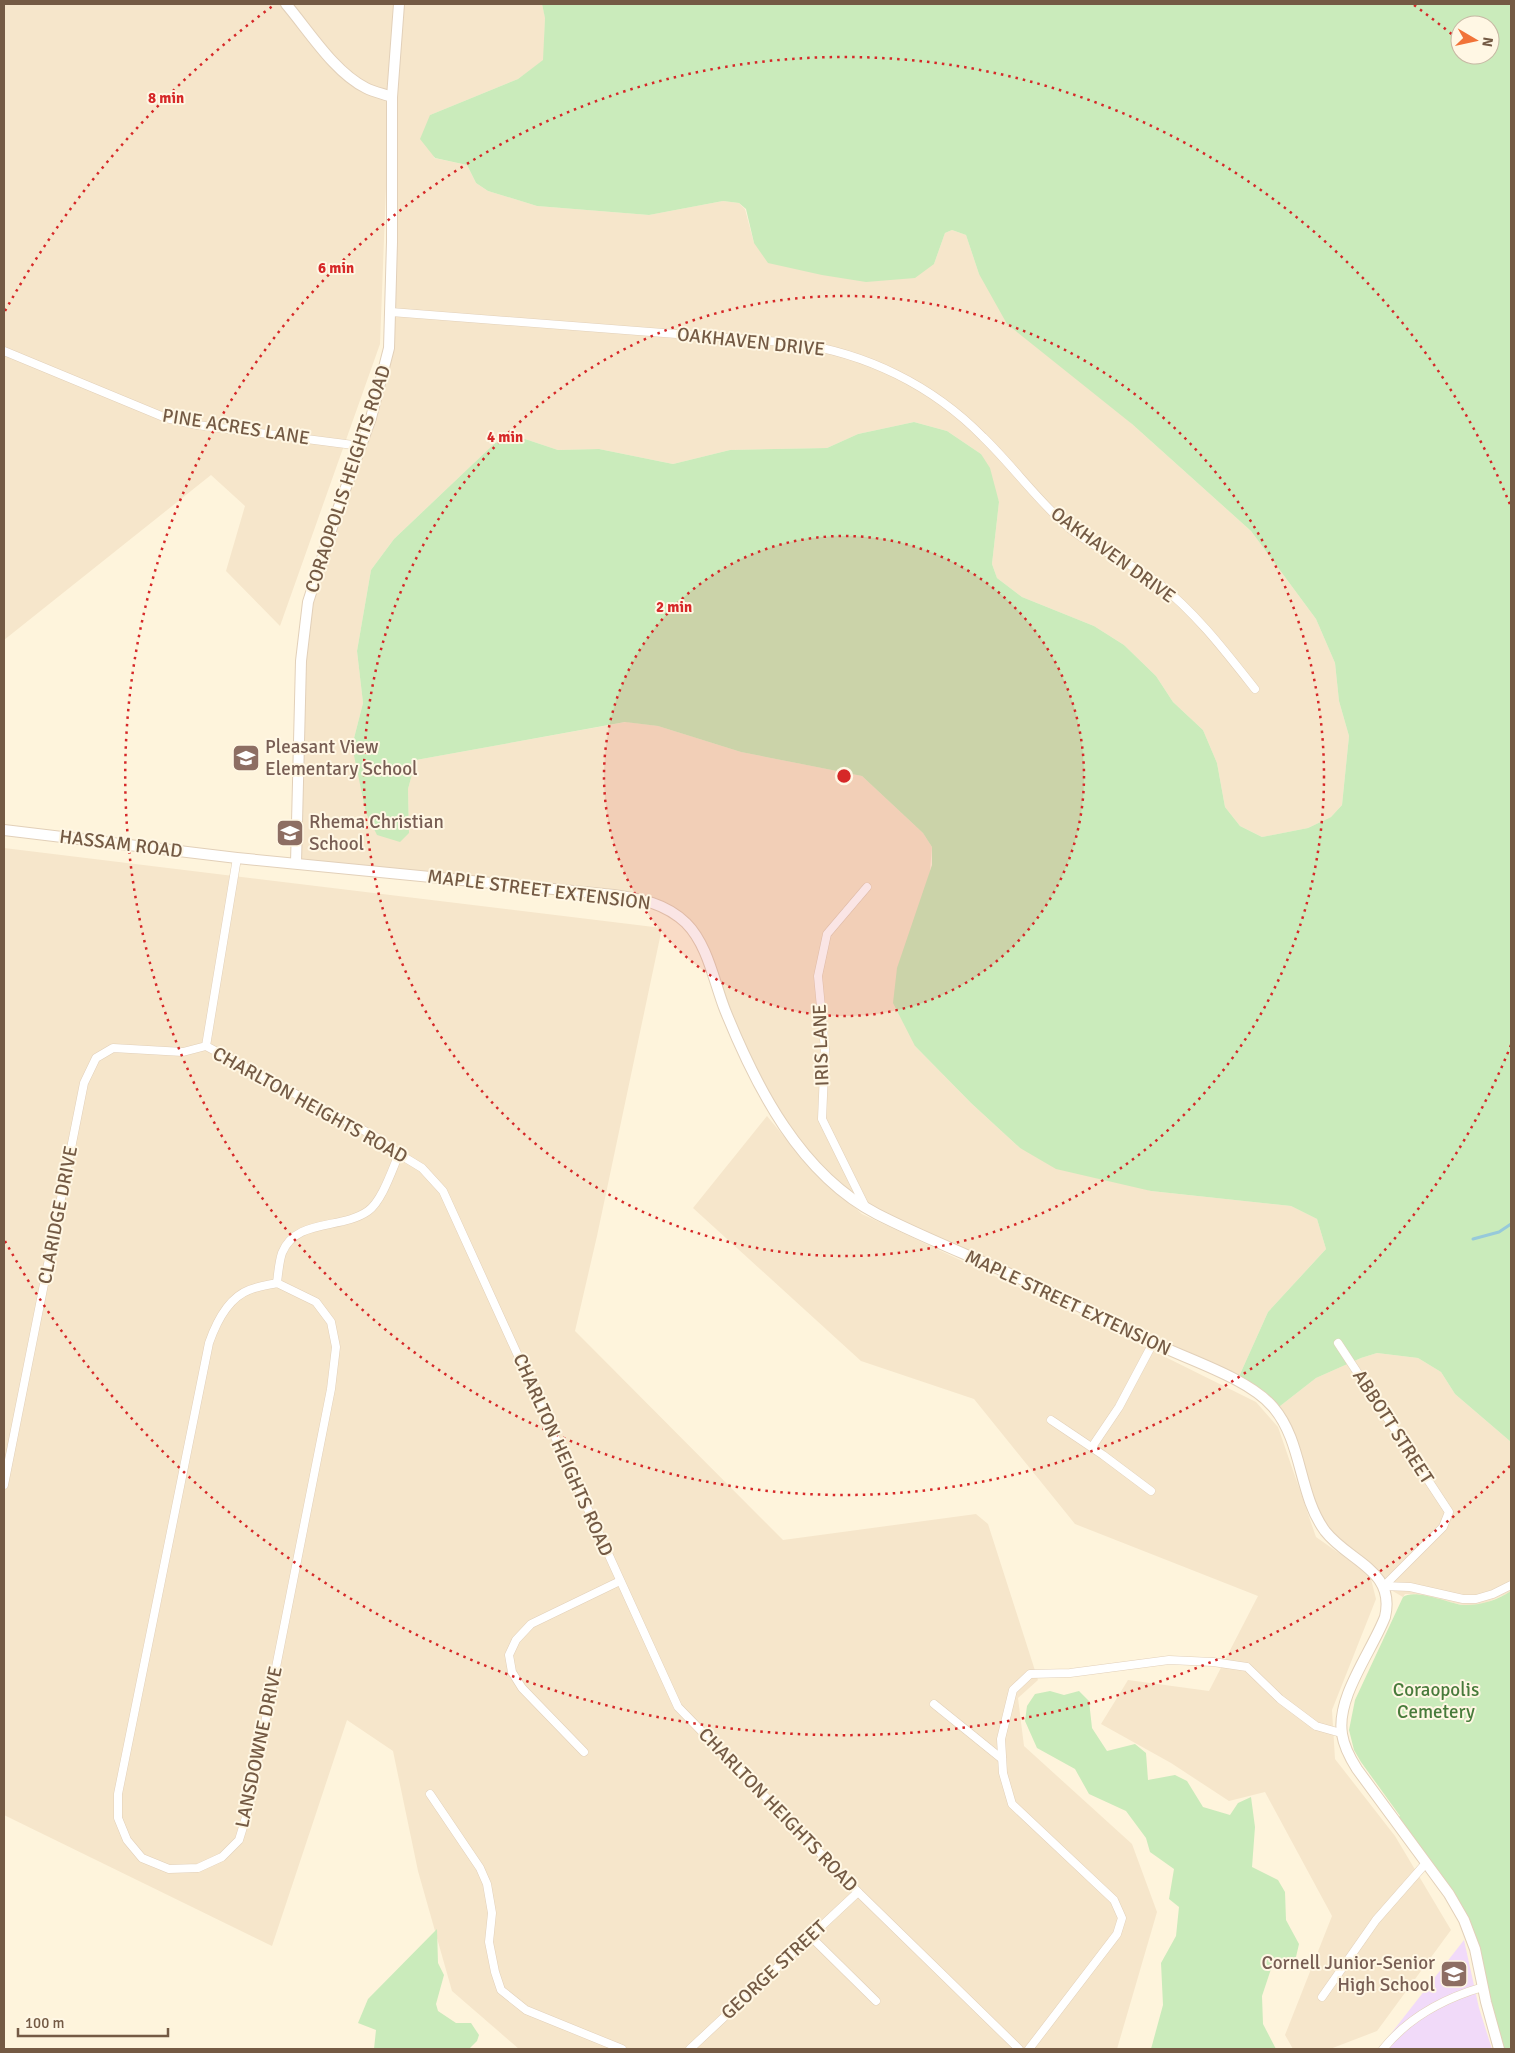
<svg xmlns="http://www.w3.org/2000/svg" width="1515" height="2053" viewBox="0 0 1515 2053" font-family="Signika,sans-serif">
	<rect width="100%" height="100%" fill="#fef4dc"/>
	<!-- residential -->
	<g fill="#f6e6cb">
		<polygon points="4,4 393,4 380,344 280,626 226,571 245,506 211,475 4,640"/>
		<polygon points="399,4 542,4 545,17 544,60 518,79 430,115 434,158 467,165 476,183 488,191 537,206 649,215 723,201 739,203 745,209 754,243 934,264 945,233 952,230 966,235 979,274 1132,424 1251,531 1316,619 1335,663 1339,701 1349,736 1342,805 1331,817 1308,828 1262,837 1240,826 1225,807 1217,763 1203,730 1173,702 1156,676 1124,645 1094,626 1022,597 997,578 992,564 999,502 981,454 947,431 914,422 858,434 827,448 730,450 673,464 599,449 558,450 519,437 495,443 394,539 371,570 357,651 363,703 352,746 409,833 408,789 416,760 626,722 658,726 741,752 862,776 923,833 932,847 915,1046 971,1103 1020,1148 1151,1191 1291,1206 1317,1219 1326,1249 1268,1312 1237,1381 854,1201 776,1115 696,937 659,904 296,863 308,602 389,348"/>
		<polygon points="4,848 662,928 597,1236 575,1331 783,1540 976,1514 988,1524 1038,1680 1018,1698 1024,1746 1132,1844 1157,1912 1117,2049 519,2049 452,1991 418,1871 393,1751 347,1720 272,1946 4,1815"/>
		<polygon points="767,1116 810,1168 862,1214 1133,1341 1256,1402 1278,1427 1316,1537 1370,1575 1376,1599 1332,1710 1335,1759 1395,1836 1451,1930 1377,2031 1330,2049 1293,2049 1285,2035 1332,1916 1265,1792 1229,1801 1171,1763 1101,1724 1128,1680 1209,1691 1258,1596 1075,1524 974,1399 861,1361 693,1208"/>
		<polygon points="1377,1353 1418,1358 1441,1372 1455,1394 1511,1442 1511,1591 1508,1593 1486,1603 1473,1605 1463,1605 1415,1594 1405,1594 1403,1597 1384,1586 1329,1535 1275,1410 1316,1378 1361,1358"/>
	</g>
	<!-- education -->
	<polygon fill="#f1daf9" points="1464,1940 1479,2008 1492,2049 1379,2049"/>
	<!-- green -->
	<g fill="#caebbb" fill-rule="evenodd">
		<path d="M542,4h969v1438l-56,-48 -14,-22 -23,-14 -41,-5 -16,5 -45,20 -41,32 -38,-29 31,-69 58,-63 -9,-30 -26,-13 -140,-15 -95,-22 -36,-21 -49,-45 -56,-57 -22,-43 4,-35 35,-103v-18l-9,-14 -61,-57 -121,-24 -83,-26 -33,-4 -209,38 -8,29 1,44 -9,9 -23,-7 -11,-22 -14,-67 11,-43 -6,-52 14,-81 23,-31 101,-96 24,-6 39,13 41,-1 74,15 57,-14 97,-2 31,-14 56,-12 33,9 34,23 9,14 9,34 -7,62 5,14 25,19 72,29 30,19 32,31 17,26 30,28 14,33 8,44 15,19 22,11 46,-9 23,-11 11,-12 7,-69 -10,-35 -4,-38 -19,-44 -65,-88 -119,-107 -125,-100 -28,-50 -13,-39 -14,-5 -7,3 -11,31 -19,14 -49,4 -44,-7 -54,-12 -14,-20 -8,-34 -7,-6 -16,-2 -74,14 -112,-9 -49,-15 -12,-8 -9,-18 -32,-7 -15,-19 10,-24 88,-36 25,-19 2,-42zM1460,25h30v30h-30z"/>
		<path d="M1511,1591v458h-12l-30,-119 -75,-110 6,-4 -39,-54 -7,-12 -5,-20 6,-30 48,-103c11,-9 46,6 60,8 17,1 34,-5 48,-14z"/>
		<polygon points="1050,1691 1064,1695 1079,1691 1089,1701 1092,1728 1107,1751 1135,1744 1146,1753 1148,1780 1175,1775 1187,1781 1203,1807 1230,1815 1238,1803 1251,1797 1255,1827 1252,1867 1278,1880 1285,1892 1286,1920 1299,1944 1296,1957 1271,1969 1262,1996 1263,2024 1276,2049 1151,2049 1163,2005 1161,1963 1176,1936 1179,1907 1169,1899 1174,1869 1150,1852 1146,1838 1126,1811 1089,1794 1075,1769 1037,1748 1025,1721 1027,1706 1035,1694"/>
		<polygon points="437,1929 438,1963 444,1975 436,2004 438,2011 456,2023 471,2023 479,2035 477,2041 469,2049 374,2049 376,2030 358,2023 368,1999"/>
	</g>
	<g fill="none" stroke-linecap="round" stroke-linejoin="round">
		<!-- stream -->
		<polyline stroke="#96c9da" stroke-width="3" points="1473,1239 1499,1232 1511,1224"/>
		<!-- minor casing -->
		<g stroke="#e2d0b9" stroke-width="9">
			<g id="minor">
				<path d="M391,312l403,31c72,10 138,42 189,94 30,29 54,63 85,90 27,23 62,34 90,56 38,30 67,68 97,106"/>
				<polyline points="4,351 166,418 197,425 361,446"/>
				<polyline points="237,858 206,1046 376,1137 399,1154 422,1168 443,1191 678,1707 858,1892 1019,2049"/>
				<polyline points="865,1206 822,1119 825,1049 818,976 827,934 867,887"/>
				<path d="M277,1283l39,19 15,20 5,25 -5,42 -84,425 -8,26 -17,17 -24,11 -29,1 -27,-11 -15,-18 -9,-22v-24l91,-451c7,-20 19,-45 40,-53 9,-4 19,-5 28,-7z"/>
				<path d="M277,1283c1,-9 2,-21 5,-30 14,-35 59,-23 86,-42 14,-10 24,-41 31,-57"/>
				<polyline points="1338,1343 1449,1512 1443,1527 1384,1586"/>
				<polyline points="1051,1420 1103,1455 1151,1491"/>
				<polyline points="1092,1447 1119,1407 1153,1343"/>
				<polyline points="4,1485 84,1083 96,1058 113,1048 183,1052 206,1046"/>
				<polyline points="1384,1586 1410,1587 1463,1599 1476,1599 1493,1594 1511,1585"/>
				<polyline points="934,1704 1002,1759"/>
				<polyline points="584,1752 522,1688 512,1672 509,1655 516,1640 531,1624 620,1581"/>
				<polyline points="430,1794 480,1868 487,1884 492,1913 489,1942 495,1972 501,1990 526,2010 622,2049"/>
				<polyline points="810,1936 876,2001"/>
				<polyline points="1322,1997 1376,1920 1426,1863"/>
				<polyline points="690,2049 858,1892"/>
				<polyline points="1029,2049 1117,1934 1122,1918 1114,1900 1012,1804 1003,1773 1001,1739 1013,1690 1030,1674 1070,1673 1169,1660 1213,1662 1247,1667 1280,1699 1316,1726 1341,1733"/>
				<path d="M1383,2049c25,-31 62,-51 100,-62"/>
			</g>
		</g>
		<!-- tertiary casing -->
		<g stroke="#e2d0b9" stroke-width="12">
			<g id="tertiary">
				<path d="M286,4c23,27 48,68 80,84 8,4 18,6 26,9"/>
				<path d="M4,830l233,28 377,37c27,4 51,8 72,28 22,22 28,59 39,87 31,77 75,164 152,204 51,26 104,46 155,70 41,18 81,40 122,59 35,17 94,35 119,64 30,35 25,87 52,124 24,31 71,39 60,86 -13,34 -49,80 -43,117 2,13 8,24 15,35l92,125 15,26 11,29 11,53 13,47"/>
				<polyline points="296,863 301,661 308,602 337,512 371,418 389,348 392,242 392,97 399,4"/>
			</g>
		</g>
		<!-- minor -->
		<use href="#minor" stroke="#fff" stroke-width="8"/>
		<!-- tertiary -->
		<use href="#tertiary" stroke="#fff" stroke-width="10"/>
	</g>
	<!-- distance rings -->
	<circle cx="844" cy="776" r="240" fill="#d62828" fill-opacity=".12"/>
	<g fill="none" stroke="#d62828" stroke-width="2.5" stroke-dasharray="2.5 5">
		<circle cx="844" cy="776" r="240"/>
		<circle cx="844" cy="776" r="480"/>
		<path d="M1511 1045A719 719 0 1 1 1511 507"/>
		<path d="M1510 1466A959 959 0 0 1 5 1241M5 311A959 959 0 0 1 274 5M1414 5A959 959 0 0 1 1454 36"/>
	</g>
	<!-- icons -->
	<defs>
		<g id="school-square" transform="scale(1.4375)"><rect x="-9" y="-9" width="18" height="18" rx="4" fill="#8d6e63" stroke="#fff7e4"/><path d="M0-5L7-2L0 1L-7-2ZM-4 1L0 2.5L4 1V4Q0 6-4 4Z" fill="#fff"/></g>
	</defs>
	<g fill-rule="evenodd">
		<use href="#school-square" x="246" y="758"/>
		<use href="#school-square" x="290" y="833"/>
		<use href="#school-square" x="1454" y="1974"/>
	</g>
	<g text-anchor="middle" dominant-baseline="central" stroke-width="4" stroke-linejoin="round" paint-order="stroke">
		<!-- street labels -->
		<g font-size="19" fill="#745a44" stroke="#fff7e4">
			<text transform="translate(751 342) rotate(6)">OAKHAVEN DRIVE</text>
			<text transform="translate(236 427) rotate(9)">PINE ACRES LANE</text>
			<text transform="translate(348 479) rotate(-72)">CORAOPOLIS HEIGHTS ROAD</text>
			<text transform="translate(1113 555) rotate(36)">OAKHAVEN DRIVE</text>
			<text transform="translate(121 844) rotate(7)">HASSAM ROAD</text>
			<text transform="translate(539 890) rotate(7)">MAPLE STREET EXTENSION</text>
			<text transform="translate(821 1045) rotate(-92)">IRIS LANE</text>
			<text transform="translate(310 1105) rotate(29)">CHARLTON HEIGHTS ROAD</text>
			<text transform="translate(58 1215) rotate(-79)">CLARIDGE DRIVE</text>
			<text transform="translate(1068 1303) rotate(25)">MAPLE STREET EXTENSION</text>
			<text transform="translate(1393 1427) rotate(57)">ABBOTT STREET</text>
			<text transform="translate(563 1455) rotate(66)">CHARLTON HEIGHTS ROAD</text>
			<text transform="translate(259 1747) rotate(-78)">LANSDOWNE DRIVE</text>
			<text transform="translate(778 1810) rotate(46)">CHARLTON HEIGHTS ROAD</text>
			<text transform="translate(774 1970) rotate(-43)">GEORGE STREET</text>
		</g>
		<!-- education labels -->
		<g font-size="19" fill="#785e54" stroke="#fff7e4" text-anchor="start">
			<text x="265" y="747">Pleasant View<tspan x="265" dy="22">Elementary School</tspan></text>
			<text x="309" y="822">Rhema Christian<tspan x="309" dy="22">School</tspan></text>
			<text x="1435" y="1963" text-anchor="end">Cornell Junior-Senior<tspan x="1435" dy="22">High School</tspan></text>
		</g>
		<!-- park labels -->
		<g font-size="19" fill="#487b3b" stroke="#fff7e4">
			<text x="1436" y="1690">Coraopolis<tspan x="1436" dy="22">Cemetery</tspan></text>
		</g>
	</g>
	<circle cx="844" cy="776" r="8" fill="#d62828" stroke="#fff7e4" stroke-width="2.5"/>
	<g font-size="15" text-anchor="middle" font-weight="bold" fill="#d62828" stroke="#fff7e4" stroke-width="4" stroke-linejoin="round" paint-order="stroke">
		<text x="166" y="103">8 min</text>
		<text x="336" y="273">6 min</text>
		<text x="505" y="442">4 min</text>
		<text x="674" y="612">2 min</text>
	</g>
	<!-- border -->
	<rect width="1515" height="2053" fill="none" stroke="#745a44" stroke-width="10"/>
	<!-- north arrow -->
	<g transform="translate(1475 40) rotate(99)"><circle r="24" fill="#fff7e4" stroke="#c7b8a4"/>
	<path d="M0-4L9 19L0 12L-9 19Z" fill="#f17338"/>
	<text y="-8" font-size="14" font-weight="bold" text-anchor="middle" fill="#745a44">N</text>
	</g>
	<!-- scale -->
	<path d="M18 2028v8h150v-8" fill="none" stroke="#745a44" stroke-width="2.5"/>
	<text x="25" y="2028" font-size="15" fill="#745a44" stroke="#fff7e4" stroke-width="4" paint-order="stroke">100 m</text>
</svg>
